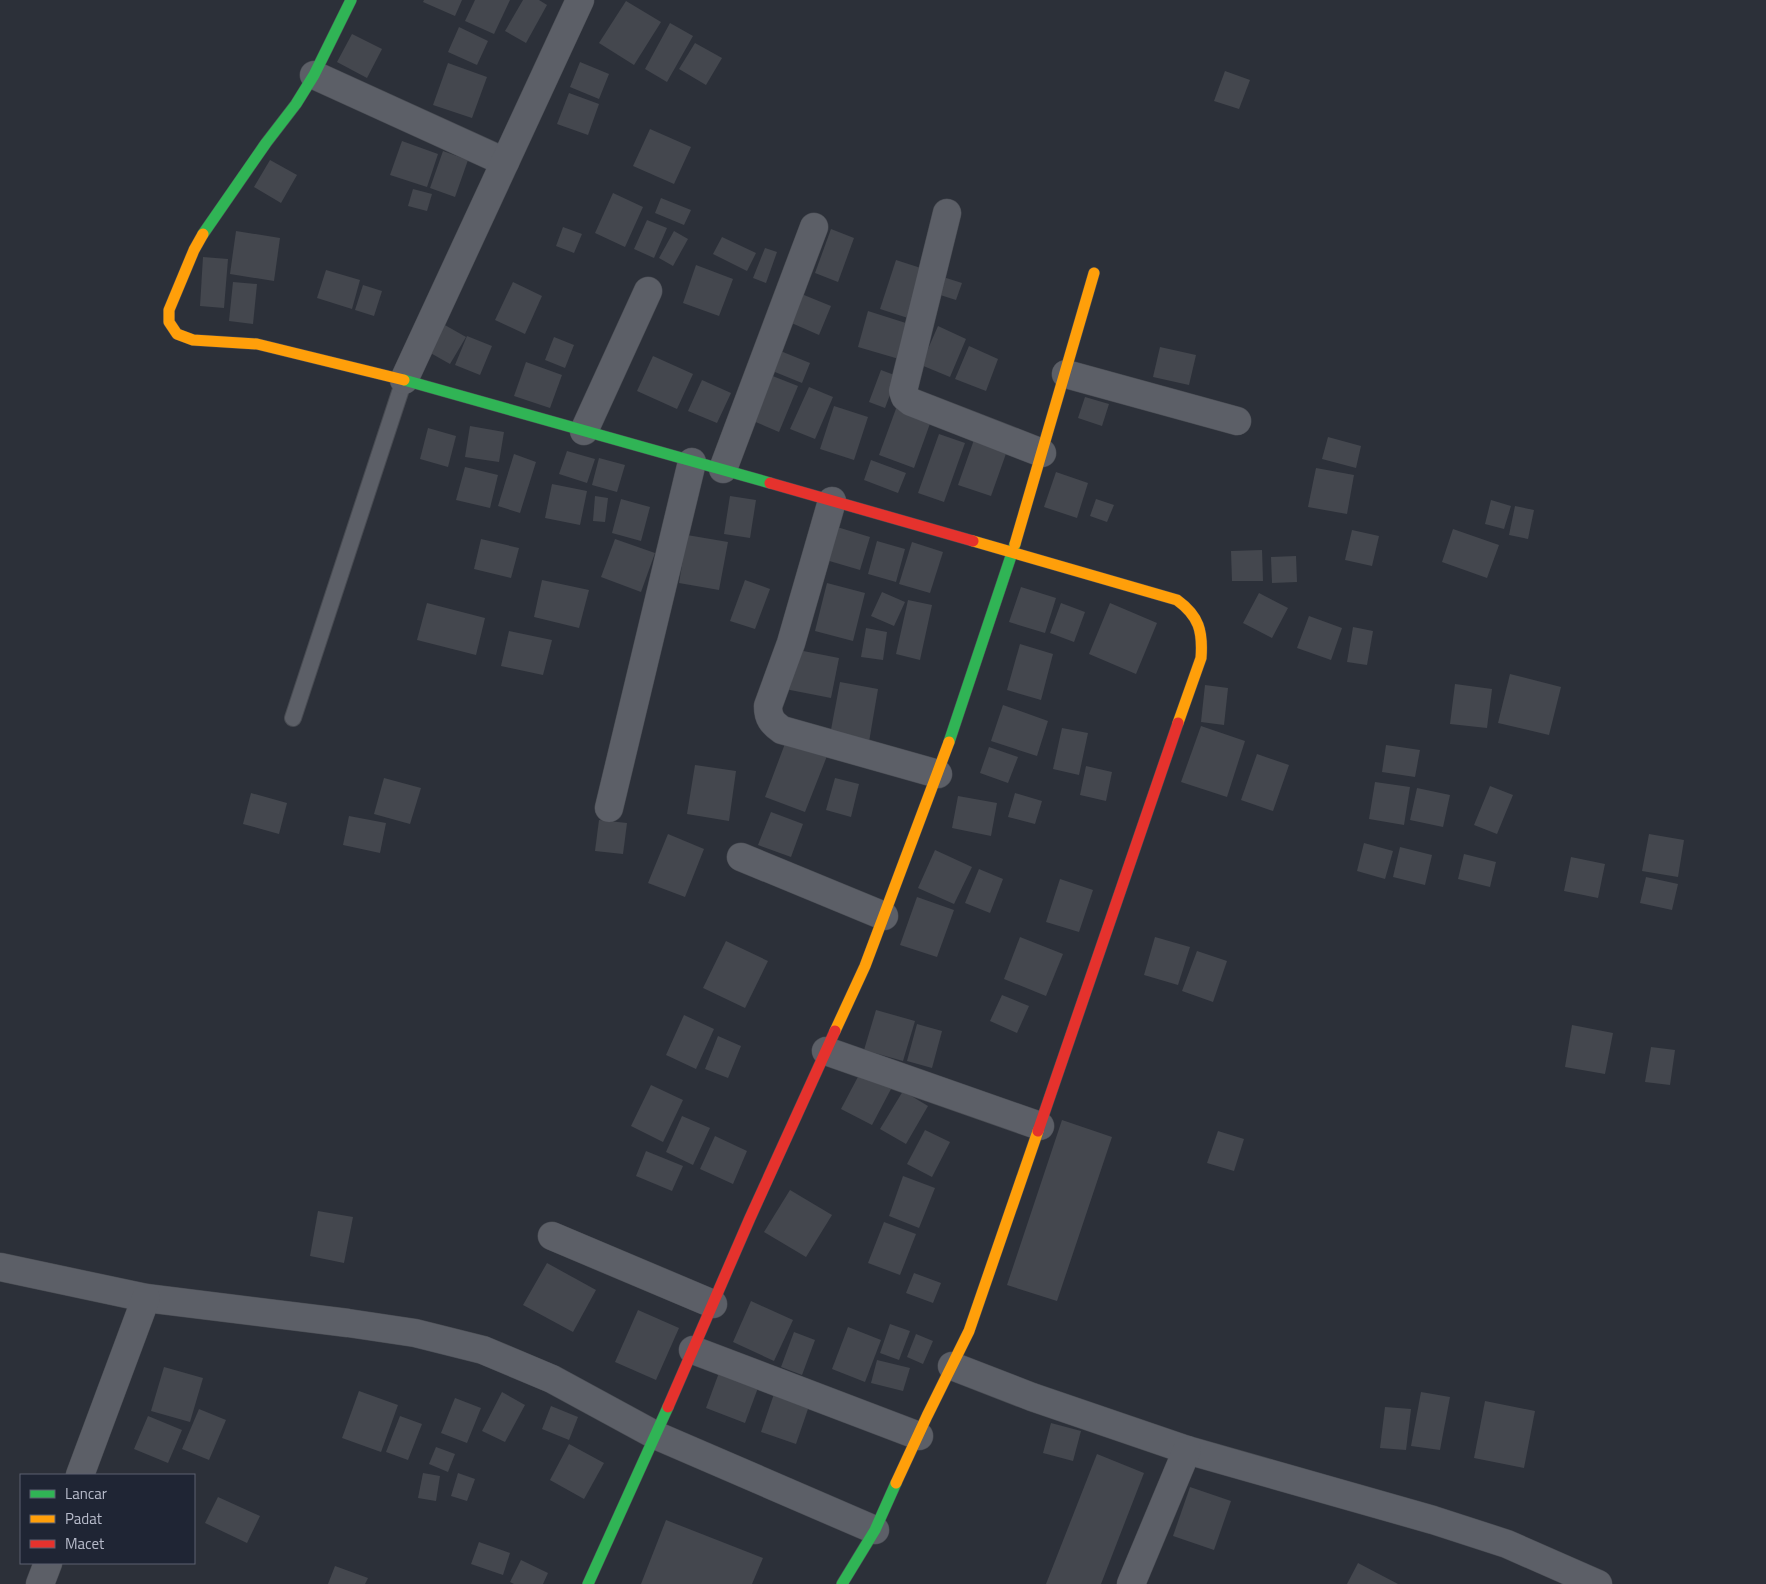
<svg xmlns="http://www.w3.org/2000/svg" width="1766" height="1584" viewBox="0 0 1766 1584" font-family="'Titillium Web',sans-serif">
	<rect width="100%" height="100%" fill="#2c3039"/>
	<!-- building -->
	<g fill="#44474e">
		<polygon points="424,0 462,0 455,16 423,2"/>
		<polygon points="475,0 510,0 494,34 465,21"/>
		<polygon points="523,0 539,0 547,5 526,43 505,31"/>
		<polygon points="626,1 661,22 634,65 599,43"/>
		<polygon points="670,23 693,36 667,82 645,69"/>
		<polygon points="459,27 488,41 477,65 448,52"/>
		<polygon points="352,34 382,49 367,78 337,62"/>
		<polygon points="695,43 722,58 706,85 679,69"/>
		<polygon points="580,62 609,74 599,99 570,87"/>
		<polygon points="448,63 487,77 472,118 433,105"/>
		<polygon points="1225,71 1250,80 1239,109 1214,101"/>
		<polygon points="569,93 599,104 588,135 557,124"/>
		<polygon points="650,129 691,147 674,184 633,166"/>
		<polygon points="402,141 438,154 427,187 390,175"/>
		<polygon points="443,151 468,160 455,197 430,188"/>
		<polygon points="270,160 297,175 281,203 254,187"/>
		<polygon points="413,189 432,194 427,211 408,206"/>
		<polygon points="613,193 643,207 625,247 595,233"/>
		<polygon points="661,198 691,210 684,225 655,213"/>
		<polygon points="647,220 667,228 654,258 634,249"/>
		<polygon points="563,227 582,234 574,253 556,246"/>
		<polygon points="831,229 854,238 838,282 815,273"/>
		<polygon points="236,231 280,238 274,281 230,274"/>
		<polygon points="674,231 688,239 673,266 659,258"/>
		<polygon points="722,237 756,253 747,271 713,254"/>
		<polygon points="765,248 777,252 766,283 753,278"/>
		<polygon points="203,257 228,259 224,308 200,306"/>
		<polygon points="896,260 927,270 911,319 880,309"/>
		<polygon points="696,265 733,279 719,316 683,303"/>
		<polygon points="326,270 360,280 352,309 317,298"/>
		<polygon points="943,277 962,283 956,300 937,294"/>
		<polygon points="233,282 257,284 253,324 229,321"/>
		<polygon points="513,282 542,296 525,334 495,320"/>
		<polygon points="363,285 382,291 374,316 355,310"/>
		<polygon points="799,293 831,306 819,335 787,321"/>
		<polygon points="868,311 909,324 899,359 858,347"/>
		<polygon points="443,324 466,337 450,364 427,351"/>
		<polygon points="938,326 966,339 950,377 921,365"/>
		<polygon points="467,336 492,346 480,375 455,365"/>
		<polygon points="554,337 574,345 565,368 545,360"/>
		<polygon points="969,346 998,359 986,391 955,379"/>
		<polygon points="1160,347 1196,355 1189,385 1153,377"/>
		<polygon points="778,350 810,363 802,383 770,370"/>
		<polygon points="653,356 693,374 677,409 637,391"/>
		<polygon points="526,362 562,375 550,408 514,396"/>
		<polygon points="881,370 897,376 885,408 869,402"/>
		<polygon points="770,375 798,386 779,432 751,420"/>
		<polygon points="702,380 731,393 717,423 688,411"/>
		<polygon points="809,387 833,397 815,439 790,429"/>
		<polygon points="1085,397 1109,404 1102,426 1078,418"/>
		<polygon points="834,406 868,417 854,460 820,449"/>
		<polygon points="897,406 932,418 914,468 879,455"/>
		<polygon points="470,426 504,432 499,462 465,457"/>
		<polygon points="428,428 456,436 448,467 420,459"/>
		<polygon points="939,434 965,443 944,502 918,493"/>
		<polygon points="975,437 1008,448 991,496 958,485"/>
		<polygon points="1328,437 1361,446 1356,468 1322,459"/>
		<polygon points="567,451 595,459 587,483 559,474"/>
		<polygon points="514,454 536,462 520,513 498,506"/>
		<polygon points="599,458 625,465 617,492 592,485"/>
		<polygon points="871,460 906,473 898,493 864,480"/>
		<polygon points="465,467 498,475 490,508 456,500"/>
		<polygon points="1316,468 1354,475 1347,514 1308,507"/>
		<polygon points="1056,472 1088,483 1077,518 1044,507"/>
		<polygon points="552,484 587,491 580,525 545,518"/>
		<polygon points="595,496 608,498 605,522 593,521"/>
		<polygon points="730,496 756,500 750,538 724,534"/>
		<polygon points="621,499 650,507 641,541 612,533"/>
		<polygon points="1096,499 1114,505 1107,522 1090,516"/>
		<polygon points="1491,500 1511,506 1504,529 1485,524"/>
		<polygon points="1515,506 1534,510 1528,539 1509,535"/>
		<polygon points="837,527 870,537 860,570 826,560"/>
		<polygon points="1453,529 1499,545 1487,578 1442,562"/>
		<polygon points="1352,530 1379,536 1372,566 1345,560"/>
		<polygon points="687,535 728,542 719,590 679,583"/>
		<polygon points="481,539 519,548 511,578 474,569"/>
		<polygon points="615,539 655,553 641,592 601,577"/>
		<polygon points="877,541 905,549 896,582 868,574"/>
		<polygon points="912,542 943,552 930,593 899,584"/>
		<polygon points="1262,550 1263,581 1232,581 1231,551"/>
		<polygon points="1296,556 1297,582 1272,583 1271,557"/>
		<polygon points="542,580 589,590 579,628 534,617"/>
		<polygon points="745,580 770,589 755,629 730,621"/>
		<polygon points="827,583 865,593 853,641 815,631"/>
		<polygon points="1021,587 1056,598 1045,633 1009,622"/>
		<polygon points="882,592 905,602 894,626 871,616"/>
		<polygon points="1259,593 1288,608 1272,638 1243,623"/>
		<polygon points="908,600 932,605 920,660 896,654"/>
		<polygon points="427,603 485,618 476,655 417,640"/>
		<polygon points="1061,603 1085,612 1074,642 1050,633"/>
		<polygon points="1110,603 1157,623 1136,674 1089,654"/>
		<polygon points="1309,616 1342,628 1331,660 1297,648"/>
		<polygon points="1353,627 1373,631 1367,665 1347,662"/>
		<polygon points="866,628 887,632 883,660 861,657"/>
		<polygon points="509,631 552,640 543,675 501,666"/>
		<polygon points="1020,644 1053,654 1041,700 1007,690"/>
		<polygon points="793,649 839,658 831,698 785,689"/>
		<polygon points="1510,674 1561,687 1549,735 1498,723"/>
		<polygon points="840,682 878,689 869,742 830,735"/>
		<polygon points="1455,684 1492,689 1487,728 1450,724"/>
		<polygon points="1205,685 1228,688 1224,725 1201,722"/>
		<polygon points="1003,705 1048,721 1037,756 991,741"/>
		<polygon points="1201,726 1245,741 1227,797 1181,782"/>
		<polygon points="1062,728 1088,733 1079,775 1053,769"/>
		<polygon points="786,741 827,756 805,812 765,797"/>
		<polygon points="1386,745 1420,750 1415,777 1382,772"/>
		<polygon points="989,747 1018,757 1008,783 980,773"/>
		<polygon points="1257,754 1289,765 1273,811 1241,800"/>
		<polygon points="695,765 736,771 729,821 687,814"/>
		<polygon points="1086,766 1112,772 1106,801 1080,795"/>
		<polygon points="384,778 421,788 410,824 374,814"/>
		<polygon points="835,778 859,784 851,817 826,810"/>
		<polygon points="1375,782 1410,787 1404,825 1369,819"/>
		<polygon points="1490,786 1513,795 1497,834 1474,825"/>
		<polygon points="1417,788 1450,795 1443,827 1410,820"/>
		<polygon points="251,793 287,803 279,834 243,824"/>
		<polygon points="1015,793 1042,801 1035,824 1008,817"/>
		<polygon points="958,796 997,803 991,836 952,828"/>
		<polygon points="771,812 803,824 791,857 758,845"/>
		<polygon points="349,816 386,823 380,853 343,845"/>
		<polygon points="599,820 627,823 623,854 595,851"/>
		<polygon points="668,834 704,849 685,897 648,883"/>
		<polygon points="1649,834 1684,840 1678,877 1642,871"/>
		<polygon points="1364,843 1393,851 1385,879 1357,871"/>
		<polygon points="1400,847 1432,855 1425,885 1393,877"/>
		<polygon points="935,850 972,867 954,904 918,888"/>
		<polygon points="1464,854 1496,862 1490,887 1458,879"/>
		<polygon points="1571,857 1605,864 1598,898 1564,891"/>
		<polygon points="979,869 1003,879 990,913 965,903"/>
		<polygon points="1646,877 1678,884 1672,910 1640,903"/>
		<polygon points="1060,879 1093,890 1079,932 1046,922"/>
		<polygon points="917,897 954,910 937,957 900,945"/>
		<polygon points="1020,937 1063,954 1046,996 1004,979"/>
		<polygon points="1155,937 1190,947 1178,985 1144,975"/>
		<polygon points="726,941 768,961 745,1008 703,988"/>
		<polygon points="1197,951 1227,961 1213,1002 1182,991"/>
		<polygon points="1002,995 1029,1006 1017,1033 990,1021"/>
		<polygon points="876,1010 915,1021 903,1061 864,1050"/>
		<polygon points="684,1015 714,1029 696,1069 666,1055"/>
		<polygon points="917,1024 942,1031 932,1068 907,1061"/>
		<polygon points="1572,1025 1613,1033 1605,1074 1565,1067"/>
		<polygon points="718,1036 741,1046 728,1078 705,1069"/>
		<polygon points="1651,1047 1675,1050 1670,1085 1645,1082"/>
		<polygon points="860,1073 891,1089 872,1125 841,1109"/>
		<polygon points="651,1085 683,1100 663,1142 631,1126"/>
		<polygon points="903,1091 928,1106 906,1144 880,1129"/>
		<polygon points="682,1116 710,1128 693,1165 666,1152"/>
		<polygon points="1062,1120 1112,1137 1057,1301 1007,1285"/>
		<polygon points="925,1130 950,1142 932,1177 907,1164"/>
		<polygon points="1218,1131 1244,1139 1234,1171 1207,1163"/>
		<polygon points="715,1136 747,1151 733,1184 700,1169"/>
		<polygon points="646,1151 683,1166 672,1191 636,1176"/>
		<polygon points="903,1176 935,1188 919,1228 889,1216"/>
		<polygon points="790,1190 832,1215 806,1257 764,1232"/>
		<polygon points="318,1211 353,1217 344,1263 310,1256"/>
		<polygon points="884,1222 916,1234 900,1275 868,1263"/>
		<polygon points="547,1263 596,1290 573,1332 523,1305"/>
		<polygon points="914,1273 941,1283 933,1303 906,1293"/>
		<polygon points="751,1301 793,1320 774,1361 733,1342"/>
		<polygon points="638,1310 679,1328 656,1380 615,1362"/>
		<polygon points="890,1324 910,1331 899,1360 880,1353"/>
		<polygon points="848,1327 881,1340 865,1382 832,1369"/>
		<polygon points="794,1332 815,1340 802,1375 781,1367"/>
		<polygon points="916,1334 933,1341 923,1364 907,1357"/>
		<polygon points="877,1360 910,1368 903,1391 871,1383"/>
		<polygon points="164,1367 203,1378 190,1422 151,1411"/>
		<polygon points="720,1370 759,1385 745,1423 706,1408"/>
		<polygon points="359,1391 398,1405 381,1452 342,1438"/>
		<polygon points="775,1391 810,1403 796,1444 761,1432"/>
		<polygon points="502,1392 525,1405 505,1442 482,1431"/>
		<polygon points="1421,1392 1450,1397 1440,1450 1411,1446"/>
		<polygon points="455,1398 481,1408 467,1443 441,1433"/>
		<polygon points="1485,1401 1535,1411 1524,1468 1474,1458"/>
		<polygon points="551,1406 578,1417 569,1440 542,1429"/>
		<polygon points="1385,1407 1411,1409 1406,1450 1380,1448"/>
		<polygon points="199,1409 226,1420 209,1460 182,1449"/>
		<polygon points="148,1416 182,1430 168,1463 134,1449"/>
		<polygon points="400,1416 422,1424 408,1460 386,1452"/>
		<polygon points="1051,1423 1081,1431 1073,1461 1043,1453"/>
		<polygon points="569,1444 604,1463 584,1499 550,1480"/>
		<polygon points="436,1447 455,1454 448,1472 429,1464"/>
		<polygon points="1097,1454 1144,1473 1101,1584 1046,1584"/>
		<polygon points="423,1473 440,1476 436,1501 418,1498"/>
		<polygon points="458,1473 475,1479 467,1501 451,1496"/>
		<polygon points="1190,1487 1231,1501 1214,1550 1173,1536"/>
		<polygon points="218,1497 260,1516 247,1543 205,1523"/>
		<polygon points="666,1520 763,1558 752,1584 641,1584"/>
		<polygon points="479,1542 510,1553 503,1575 471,1564"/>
		<polygon points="521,1560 548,1573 543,1584 514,1584 510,1582"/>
		<polygon points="1358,1563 1398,1584 1347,1584"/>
		<polygon points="335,1566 368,1578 365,1584 328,1584"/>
	</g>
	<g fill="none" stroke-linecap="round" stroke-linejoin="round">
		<!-- lane casing -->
		<g stroke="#484b52" stroke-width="18">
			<polyline id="lane" points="293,718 404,380"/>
		</g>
		<!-- street casing -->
		<g stroke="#484b52" stroke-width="29">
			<g id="street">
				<polyline points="314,75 505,162"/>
				<polyline points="947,213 903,391 905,397 911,402 1042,453"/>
				<polyline points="1066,374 1237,421"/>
				<polyline points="404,380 580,0"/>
				<polyline points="584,431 648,291"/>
				<polyline points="723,469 814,227"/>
				<path d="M832,501l-41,142 -23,63c0,12 4,17 14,24l156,44"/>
				<polyline points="609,808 692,462"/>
				<polyline points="741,857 884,916"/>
				<polyline points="826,1051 1040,1126"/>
				<polyline points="552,1236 713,1304"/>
				<polyline points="0,1267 146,1298 348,1323 415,1333 483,1350 552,1379 655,1435 875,1530"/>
				<polyline points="693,1350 919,1436"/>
				<polyline points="952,1366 1032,1397 1187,1450 1433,1520 1507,1544 1598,1584"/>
				<polyline points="80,1475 146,1298"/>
				<polyline points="40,1584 48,1563"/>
				<polyline points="1131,1584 1187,1450"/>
			</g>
		</g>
		<!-- fast casing -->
		<g stroke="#484b52" stroke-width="12">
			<g id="fast">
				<polyline points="203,234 266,143 296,104 314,75 351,0"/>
				<polyline points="404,380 770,483"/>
				<polyline points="949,742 1015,544"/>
				<polyline points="588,1584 668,1407"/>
				<polyline points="842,1584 875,1530 896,1483"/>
			</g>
		</g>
		<!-- slow casing -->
		<g stroke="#484b52" stroke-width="12">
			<g id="slow">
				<polyline points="203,234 194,250 169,310 169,322 177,334 193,340 257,344 404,380"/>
				<path d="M973,541l204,59c22,16 26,31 24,58l-23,65"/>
				<polyline points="1015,544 1094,273"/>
				<polyline points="835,1031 865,966 949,742"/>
				<polyline points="896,1483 927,1416 969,1331 1038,1131"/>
			</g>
		</g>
		<!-- jam casing -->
		<g stroke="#484b52" stroke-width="12">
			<g id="jam">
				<polyline points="770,483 973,541"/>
				<polyline points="1038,1131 1178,723"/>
				<polyline points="668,1407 750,1218 835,1031"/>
			</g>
		</g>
		<!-- lane -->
		<use href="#lane" stroke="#5c5f67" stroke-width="16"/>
		<!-- street -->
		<use href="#street" stroke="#5c5f67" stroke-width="28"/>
		<!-- fast -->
		<use href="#fast" stroke="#30b455" stroke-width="11"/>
		<!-- slow -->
		<use href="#slow" stroke="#ff9f0a" stroke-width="11"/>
		<!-- jam -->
		<use href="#jam" stroke="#e5322d" stroke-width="11"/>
	</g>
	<!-- legend -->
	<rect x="20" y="1474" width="175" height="90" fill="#1f2534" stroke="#5c6170"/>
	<rect x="30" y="1490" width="25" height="8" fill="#30b455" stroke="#5c6170"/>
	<text x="65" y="1499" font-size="15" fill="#b7bbca">Lancar</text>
	<rect x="30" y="1515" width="25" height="8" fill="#ff9f0a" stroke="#5c6170"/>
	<text x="65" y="1524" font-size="15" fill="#b7bbca">Padat</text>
	<rect x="30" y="1540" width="25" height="8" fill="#e5322d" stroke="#5c6170"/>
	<text x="65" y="1549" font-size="15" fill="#b7bbca">Macet</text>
</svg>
